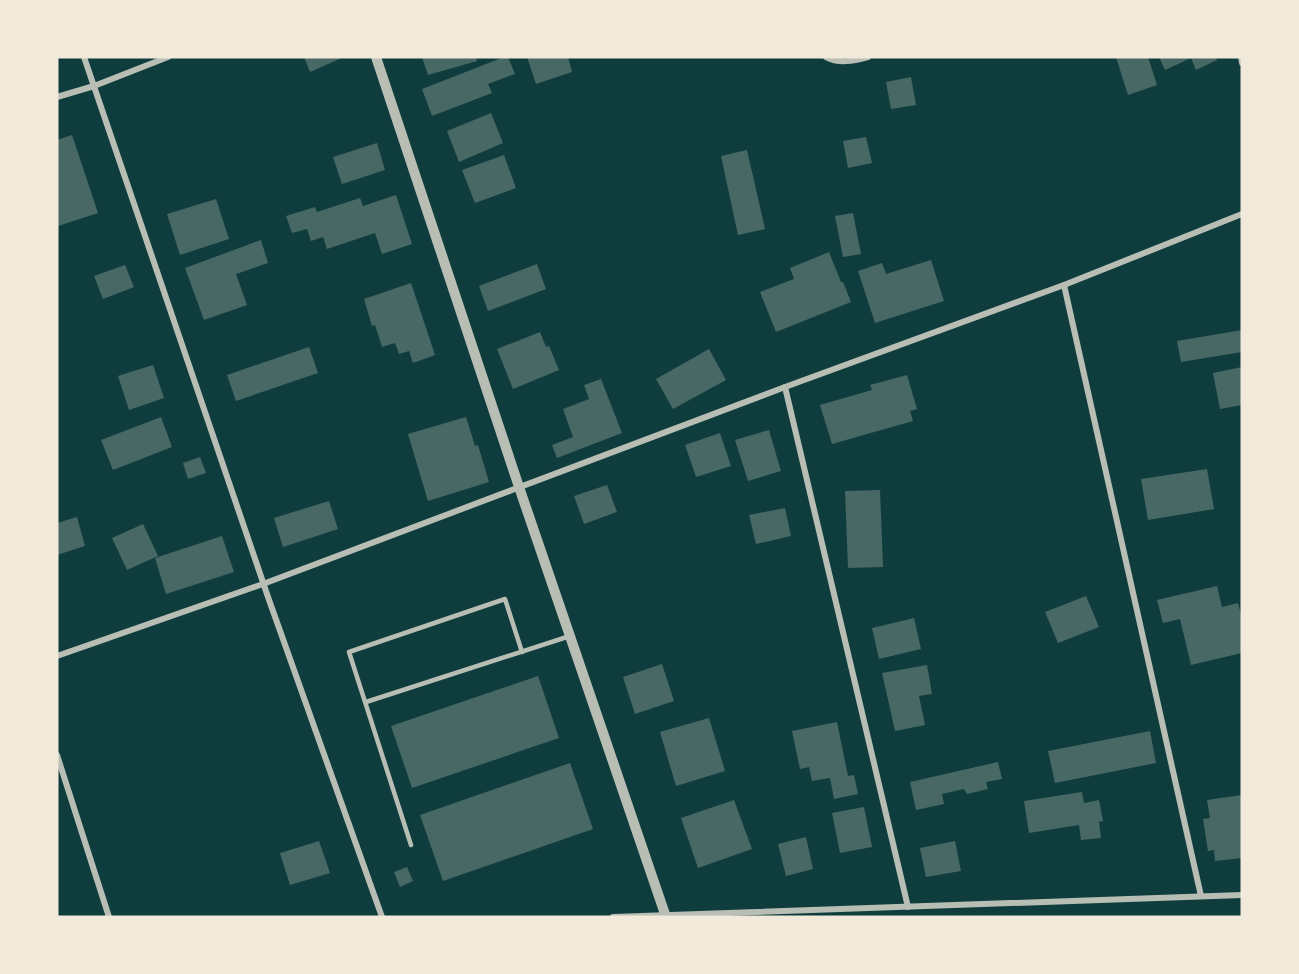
<svg xmlns="http://www.w3.org/2000/svg" width="1299" height="974" viewBox="0 0 1299 974" font-family="Quicksand,sans-serif">
	<rect width="100%" height="100%" fill="#0f3d3e"/>
	<!-- building -->
	<g fill="#486865">
		<polygon points="304,57 344,57 310,72"/>
		<polygon points="422,57 476,57 477,61 428,75"/>
		<polygon points="504,57 508,57 515,74 488,84 492,93 432,116 422,89"/>
		<polygon points="527,57 568,57 572,72 536,84"/>
		<polygon points="1116,57 1148,57 1157,85 1128,95"/>
		<polygon points="1159,57 1216,57 1217,60 1196,70 1191,58 1165,70"/>
		<polygon points="911,77 916,105 891,109 886,82"/>
		<polygon points="491,113 503,143 459,162 447,131"/>
		<polygon points="72,135 98,213 58,226 57,140"/>
		<polygon points="866,137 872,163 848,168 843,141"/>
		<polygon points="377,143 385,170 342,184 333,157"/>
		<polygon points="747,150 765,229 738,235 721,156"/>
		<polygon points="504,155 516,188 475,203 462,170"/>
		<polygon points="396,195 412,244 382,254 375,233 327,249 323,237 311,241 307,229 292,233 286,216 315,207 317,212 360,198 363,206"/>
		<polygon points="216,199 229,239 180,255 167,214"/>
		<polygon points="853,213 861,254 843,257 835,216"/>
		<polygon points="261,240 268,263 236,274 247,305 204,320 185,268"/>
		<polygon points="829,252 841,282 843,282 851,302 776,332 760,292 794,279 790,268"/>
		<polygon points="931,260 944,301 875,323 858,271 882,263 886,274"/>
		<polygon points="537,264 546,289 488,311 479,286"/>
		<polygon points="125,265 134,287 103,299 94,276"/>
		<polygon points="411,283 435,355 413,363 409,351 399,354 395,343 382,347 375,325 372,326 364,299"/>
		<polygon points="1242,330 1242,352 1181,362 1177,341"/>
		<polygon points="540,332 546,347 549,346 559,370 513,389 497,349"/>
		<polygon points="309,347 318,373 236,401 227,375"/>
		<polygon points="709,349 726,380 673,409 656,379"/>
		<polygon points="153,365 164,398 129,410 118,376"/>
		<polygon points="1242,367 1242,405 1220,409 1213,373"/>
		<polygon points="907,375 917,409 910,411 913,421 832,444 820,405 872,390 870,385"/>
		<polygon points="601,379 622,433 557,458 552,445 573,437 563,409 589,399 584,385"/>
		<polygon points="161,417 172,447 113,470 101,440"/>
		<polygon points="466,417 475,446 478,445 489,482 428,501 408,434"/>
		<polygon points="769,430 781,471 748,481 735,440"/>
		<polygon points="720,433 731,466 696,477 685,445"/>
		<polygon points="200,457 206,473 188,479 183,463"/>
		<polygon points="1207,469 1214,509 1148,520 1141,479"/>
		<polygon points="607,485 617,512 584,524 574,496"/>
		<polygon points="880,490 883,567 848,568 845,491"/>
		<polygon points="329,501 338,529 283,547 274,518"/>
		<polygon points="785,508 791,536 756,544 749,515"/>
		<polygon points="77,517 85,546 57,555 57,523"/>
		<polygon points="143,524 158,556 127,570 112,538"/>
		<polygon points="222,536 234,572 166,594 155,558"/>
		<polygon points="1217,586 1222,607 1238,603 1242,618 1242,653 1191,665 1180,619 1163,623 1157,600"/>
		<polygon points="1086,596 1099,627 1058,643 1045,612"/>
		<polygon points="914,618 921,649 879,659 872,628"/>
		<polygon points="662,664 674,701 635,714 623,677"/>
		<polygon points="927,665 932,694 919,696 925,725 895,731 882,673"/>
		<polygon points="538,676 559,738 412,788 391,726"/>
		<polygon points="709,718 725,771 676,786 660,732"/>
		<polygon points="837,722 848,776 854,775 858,794 834,799 830,778 812,781 809,767 800,769 792,731"/>
		<polygon points="1150,731 1156,763 1055,783 1048,751"/>
		<polygon points="998,762 1002,779 986,782 988,789 967,794 964,789 942,794 944,804 916,810 910,782"/>
		<polygon points="570,763 593,829 443,881 420,815"/>
		<polygon points="1082,792 1084,803 1099,800 1103,821 1099,822 1101,838 1081,840 1079,825 1029,833 1024,801"/>
		<polygon points="1242,795 1242,858 1215,861 1214,850 1208,851 1203,819 1210,818 1207,800"/>
		<polygon points="734,800 752,849 698,868 681,818"/>
		<polygon points="864,807 872,847 840,853 832,813"/>
		<polygon points="806,837 813,869 786,876 778,844"/>
		<polygon points="319,841 330,873 290,885 280,853"/>
		<polygon points="955,841 961,871 926,877 920,848"/>
		<polygon points="407,867 413,881 400,887 394,872"/>
	</g>
	<g fill="none" stroke-linecap="round" stroke-linejoin="round">
		<!-- service -->
		<g stroke="#b8beb3" stroke-width="4.5">
			<polyline points="366,702 570,636"/>
			<polyline points="411,845 349,652 505,599 522,652"/>
		</g>
		<!-- minor -->
		<g stroke="#b8beb3" stroke-width="6">
			<polyline points="84,57 268,597 382,917"/>
			<path d="M826,57c13,7 27,4 42,0"/>
			<polyline points="1241,57 1242,63"/>
			<polyline points="57,97 94,86 168,57"/>
			<polyline points="1064,285 1201,896"/>
			<polyline points="785,387 908,907"/>
			<polyline points="57,656 263,584 785,387 1064,285 1242,214"/>
			<polyline points="57,755 109,917"/>
			<polyline points="613,917 1242,895"/>
		</g>
		<!-- tertiary -->
		<polyline stroke="#b8beb3" stroke-width="10" points="376,57 519,487 666,917"/>
	</g>
	<!-- border -->
	<rect width="1299" height="974" fill="none" stroke="#f1e9da" stroke-width="117"/>
</svg>
